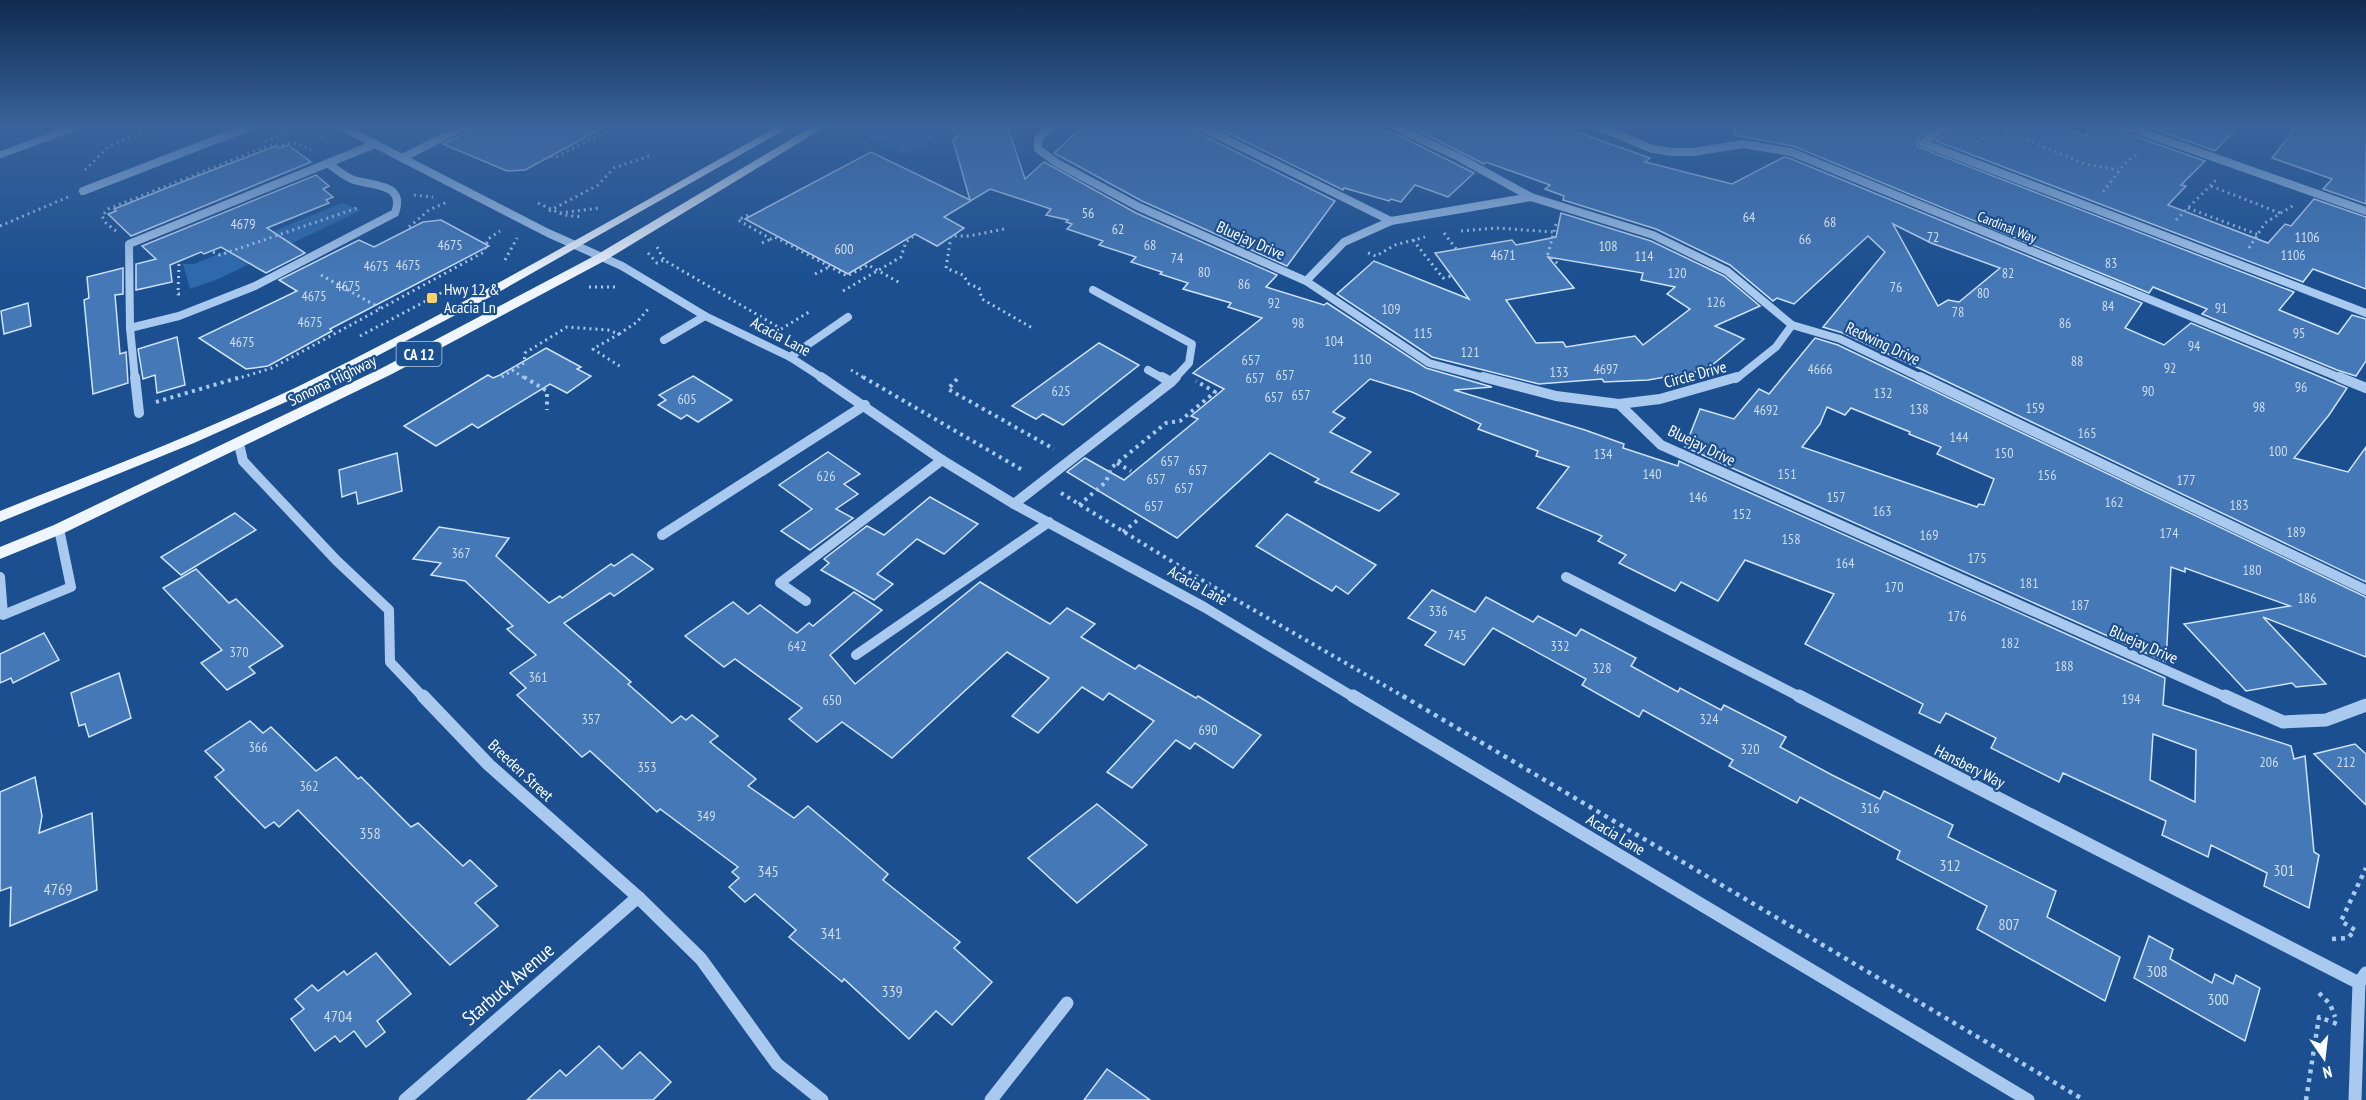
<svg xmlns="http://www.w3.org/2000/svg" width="2366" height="1100" viewBox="0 0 2366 1100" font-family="'PT Sans Narrow',sans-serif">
	<rect width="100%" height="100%" fill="#1b4f8f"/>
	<!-- green -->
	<g fill="#2e69ad">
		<polygon points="873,125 947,125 923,146 901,153 860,133"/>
		<polygon points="342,203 361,210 216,280 190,289 183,264 194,264"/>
	</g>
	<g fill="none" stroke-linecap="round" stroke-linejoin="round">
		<!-- stream -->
		<polyline stroke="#9cc4f0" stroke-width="7" points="0,155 80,125"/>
	</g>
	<!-- building -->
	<g fill="#4478b7" stroke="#cfe3fa" stroke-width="1.5" fill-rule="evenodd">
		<polygon points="474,125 608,125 525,170 507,171 443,144 471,131"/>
		<path d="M970,125h37l18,54 19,-17 92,51 141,62 -11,12 58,18 3,-2 99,65 66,19 -38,3 131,40 39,14 -1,4 55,18 1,-5 486,217 -2,27 128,41 3,13 11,-3 9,96 5,3 -10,53 -45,-22 3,-13 -56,-28 -3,12 -46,-22 4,-14 -103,-48 -4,9 -68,-34 5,-10 -50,-25 -6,10 -21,-10 4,-9 -118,-60 29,-50 -89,-34 -27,41 -37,-19 -6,9 -56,-28 7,-8 -28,-14 4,-5 -65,-28 32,-41 -33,-11 2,-5 -60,-22 3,-5 -69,-32 -42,-13 -37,33 12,6 -15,14 41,20 -20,20 48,22 -20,17 -64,-29 4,-3 -49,-26 -93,85 -110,-66 18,-14 39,22 74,-61 -7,-3 33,-27 -31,-16 69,-55 -34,-11 3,-4 -48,-14 5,-6 -28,-9 2,-2 -31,-10 5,-5 -37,-12 4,-4 -36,-12 5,-5 -6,-2 2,-2 -22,-5 5,-6 -61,-20 -46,28 20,11 -27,18 -22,-12 -67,40 -103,-55 126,-67 99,48 -17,-60zM2153,734l43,16 -1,52 -45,-22z"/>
		<polygon points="1084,125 1191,125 1194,131 1335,201 1287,266 1142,201 1054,153"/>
		<polygon points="1212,125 1363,125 1400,136 1474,173 1448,197 1415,185 1401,202 1391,199 1389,201 1344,188 1343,190"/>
		<path d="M1407,125h150l93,33 -5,4 87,22 52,-27 5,1 353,145 -17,25 39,17 27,-22 156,65 -18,27 -35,43 54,14 18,-25v135l-443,-212 -80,-37 -20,-6 62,-75 -17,-16 -74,68 -17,-6 -4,3 -43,-36 -74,-36 -93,-29 1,-4 -19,-7 5,-4 -64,-23 -2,2zM1893,224l38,19 69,25 -41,34 -11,-2 -10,6z"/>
		<polygon points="1735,125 1937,125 1919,138 1917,143 1918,147 2294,292 2279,310 2338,334 2352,315 2366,319 2366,361 2356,376 2337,370 2202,314 2207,309 2153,287 2149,293 1793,146 1734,135"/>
		<polygon points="1954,125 2052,125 2087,136 2089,125 2116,125 2120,131 2205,161 2181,185 2186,186 2168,205 2268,243 2285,224 2291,226 2314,199 2366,217 2366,289 2313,269 2303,282 1936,141 1952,130"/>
		<polygon points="2142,125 2240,125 2215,151"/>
		<polygon points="2298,125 2366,125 2366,204 2323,189 2332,179 2272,158"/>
		<polygon points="288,145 311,162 131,236 108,214 116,211 114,209 197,176 276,146 279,148"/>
		<polygon points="316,175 329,186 323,189 333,197 326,200 329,203 267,228 305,253 266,273 221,247 204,254 201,252 170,265 172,282 136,290 136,264 156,259 142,246"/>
		<path d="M1561,213l90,28 73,35 36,30 -45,20 29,13 -38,31 -58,10 -44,2 -2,-3 -63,5 -107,-27 -95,-63 37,-33 95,38 -34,-46 77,-13 4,5 40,-8zM1548,257l95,16 -2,7 34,7 -8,7 23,15 -47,36 -8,-9 -69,11 -3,-5 -27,1 -30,-43 68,-12z"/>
		<polygon points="441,220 489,246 330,329 332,331 268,366 246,369 199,338 297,291 279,280 359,240 374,247 423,222"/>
		<polygon points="123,268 123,294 115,295 120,354 126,352 128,383 93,394 84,300 89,298 87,277"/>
		<polygon points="28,303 31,326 4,334 1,311"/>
		<polygon points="177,337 185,385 157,393 155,375 143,379 138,349"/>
		<path d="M1815,338l23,7 528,252v60l-103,-40 63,67 -30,3 -4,-4 -46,8 -62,-67 106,-18 -105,-38v4l-14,-5 -5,95 -481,-215 15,-38 34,10 25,-30 10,5zM1827,407l18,8 6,-7 59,24 -1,2 32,13 -4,7 57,25 -10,26 -5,-1 -2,3 -175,-60 18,-23z"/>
		<polygon points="1099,343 1139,365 1063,425 1043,414 1036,419 1012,406"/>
		<polygon points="546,348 581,367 577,369 591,376 567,393 550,384 478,428 472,424 436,446 404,426 488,375 493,378 500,375"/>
		<polygon points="693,376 732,400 698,422 687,415 681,419 658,405 666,400 659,395"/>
		<polygon points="828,452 860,474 844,484 858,494 836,509 853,518 810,550 781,531 812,509 779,485"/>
		<polygon points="397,453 402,491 358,504 356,492 342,497 339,470"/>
		<polygon points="930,497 978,524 944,554 917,539 877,574 893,584 874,600 821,570 829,563 824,559 867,526 884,535"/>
		<polygon points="235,513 256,530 181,575 161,557"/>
		<polygon points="1287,514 1376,565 1348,594 1336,586 1332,591 1256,546"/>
		<polygon points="439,527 509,538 496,556 549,603 560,596 562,598 611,564 614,566 632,554 653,569 614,596 610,593 564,623 631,682 628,684 672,723 681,716 686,720 692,715 718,736 710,742 756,779 748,786 794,818 808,806 852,843 888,874 883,880 960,942 954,948 992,982 952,1025 936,1011 909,1039 844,979 842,982 789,937 796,930 755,894 745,902 729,887 739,878 732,872 738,867 660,809 657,812 590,751 582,757 517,695 526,688 510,673 536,655 507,629 513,626 465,581 431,575 441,563 413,559"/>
		<polygon points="196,569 229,603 236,599 283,646 249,667 255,673 227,690 201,663 222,650 163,588"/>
		<polygon points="980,582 1050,624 1067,608 1095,624 1081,637 1135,669 1139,665 1196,698 1198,696 1261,735 1233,768 1195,743 1190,749 1176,740 1132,788 1107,772 1154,721 1109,693 1103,700 1082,687 1038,733 1012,716 1049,678 1007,652 892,758 842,722 817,742 789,719 802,708 735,659 724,667 685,636 733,602 748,614 760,605 797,633 809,623 813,626 854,592 882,610 830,655 855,684"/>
		<polygon points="1432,590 1475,612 1486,597 1533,622 1538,616 1576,636 1581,629 1636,658 1631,666 1678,692 1680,688 1721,710 1724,705 1786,737 1780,747 1832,775 1880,799 1884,791 1953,825 1948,837 2056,891 2047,917 2120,957 2105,1001 1977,929 1987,906 1897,859 1900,851 1800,797 1797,803 1729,766 1733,760 1643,710 1639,717 1582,685 1586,679 1493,628 1464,665 1425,645 1436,632 1408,618"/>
		<polygon points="44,633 59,660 13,683 11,678 0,683 0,654"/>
		<polygon points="119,673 131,718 89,737 85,724 79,726 71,693"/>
		<polygon points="250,721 263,733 271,727 316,771 336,757 358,779 361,777 411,827 418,823 463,866 470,860 497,886 475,903 498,926 450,965 298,810 279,827 274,822 265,828 215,777 224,770 205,751"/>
		<polygon points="2355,744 2366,754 2366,805 2314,754"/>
		<polygon points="35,777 42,816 39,833 92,813 97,890 10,926 11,887 0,891 0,792"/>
		<polygon points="1097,804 1147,845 1077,903 1028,858"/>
		<polygon points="2149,936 2173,949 2170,959 2212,983 2215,974 2233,984 2236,975 2260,988 2245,1041 2134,978"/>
		<polygon points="376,953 411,994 377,1021 385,1032 366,1047 354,1031 340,1042 335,1036 315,1051 291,1019 304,1009 295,999 312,985 318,991 344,971 347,975"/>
		<polygon points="599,1046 622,1069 640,1052 671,1082 653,1100 527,1100 560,1070 566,1076"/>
		<polygon points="1107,1069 1150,1100 1084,1100"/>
	</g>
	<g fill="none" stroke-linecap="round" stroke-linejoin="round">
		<!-- path-far2 -->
		<g stroke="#a9c9ee" stroke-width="3" stroke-dasharray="2 4" stroke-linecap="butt">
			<polyline points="307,125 325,139"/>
			<polyline points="2000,125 1997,127 2085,164 2118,170"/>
			<polyline points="2082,125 2105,133"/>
			<polyline points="2274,125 2290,129 2310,125"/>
			<polyline points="2337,125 2341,126"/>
			<polyline points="482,138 509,125"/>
			<polyline points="265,142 306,125"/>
			<polyline points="1977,142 1997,127"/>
			<polyline points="551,156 554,158 619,125"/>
			<polyline points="85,170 108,147 157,125"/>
			<polyline points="2211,186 2280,213"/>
			<polyline points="2103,192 2127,161 2139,153"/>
			<polyline points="414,195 433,197"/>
			<polyline points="538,203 564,215 583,217"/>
			<polyline points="2188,208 2259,235"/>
			<polyline points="549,211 598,185 614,168 652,155"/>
			<polyline points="560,213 600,208"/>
			<polyline points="748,215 738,220 771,239 775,237 847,276 868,265 900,283"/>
			<polyline points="2176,220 2217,179"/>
			<polyline points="1556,224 1548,254 1558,264"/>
			<polyline points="0,226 68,197"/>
			<polyline points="409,227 429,210 447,202"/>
			<polyline points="1004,229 969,236 951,236 946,268 963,275 969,284 979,288 982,299 1034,329"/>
			<polyline points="116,231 106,223 102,216 108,209 268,146 297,143 311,150"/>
			<polyline points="1461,231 1497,228 1553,232"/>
			<polyline points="1444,233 1457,250"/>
			<polyline points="1413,240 1443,278 1452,276"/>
			<polyline points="762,243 771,239"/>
			<polyline points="657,247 664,260"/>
			<polyline points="2249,248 2265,223 2294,205"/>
			<polyline points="213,252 220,255 360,207"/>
			<polyline points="648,253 657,263 664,260 780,328"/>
			<polyline points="1368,253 1376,256 1395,245 1425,237"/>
			<polyline points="505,260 517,238"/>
			<polyline points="179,264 178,294 180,294"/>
			<polyline points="815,274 829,267"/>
			<polyline points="321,275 380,308"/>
			<polyline points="589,287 615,287"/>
			<polyline points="843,291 901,257 906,242 916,234"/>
			<polyline points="781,329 809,312"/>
			<polyline points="619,334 637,322 649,308"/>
			<polyline points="360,336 454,286"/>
			<polyline points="512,370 526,379"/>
			<polyline points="851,370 866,379"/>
			<polyline points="502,377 524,363 525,353 567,327 608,330 619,334 593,349 621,367"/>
			<polyline points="236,379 272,368 484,252 488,239 500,231"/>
		</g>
		<!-- path-far1 -->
		<g stroke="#a9c9ee" stroke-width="4" stroke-dasharray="3 4.5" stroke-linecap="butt">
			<polyline points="524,377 547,391 547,410"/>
			<polyline points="863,377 1024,471"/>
			<polyline points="957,379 948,389 1054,449"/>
			<polyline points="156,402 241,377"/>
			<polyline points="1117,463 1131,471"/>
			<polyline points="1061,493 1202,580 1406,698"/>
			<polyline points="1079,505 1106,482 1111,468 1166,423 1180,421 1215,392 1196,381"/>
			<polyline points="1123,532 1139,519"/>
		</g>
		<!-- path -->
		<g stroke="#a9c9ee" stroke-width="4.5" stroke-dasharray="4 5" stroke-linecap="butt">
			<polyline points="1403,696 2084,1100"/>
			<polyline points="2332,939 2348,938 2355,930 2341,921 2366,868"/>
			<polyline points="2319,993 2330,1004 2335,1017"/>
			<polyline points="2306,1100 2319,1017 2337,1024"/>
		</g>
		<!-- minor-far2 -->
		<g stroke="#a9c9ee" stroke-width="8">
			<polyline points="338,125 548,233 622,266 705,316 790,357 824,379"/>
			<polyline points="1052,125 1038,139 1038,149 1057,163 1139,207 1306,281 1429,363 1489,379"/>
			<polyline points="1197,125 1391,221"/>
			<polyline points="1391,125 1460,158 1531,197 1653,235 1727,271 1792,325 1840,339 1923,379"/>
			<polyline points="1596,125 1652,149 1673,152 1693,152 1743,144 1791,152 2343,379"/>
			<polyline points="1948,125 1923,143 2366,313"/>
			<polyline points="2122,125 2366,211"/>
			<polyline points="402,158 468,125"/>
			<path d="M329,164c8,6 16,13 25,16 19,6 52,3 41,33l-140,73 -76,30 -49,12 -1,-84 246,-100"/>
			<polyline points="83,191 254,125"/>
			<polyline points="1306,281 1344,242 1391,221 1531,197"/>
			<polyline points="1093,290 1192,344 1189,363 1174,379"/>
			<polyline points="130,328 135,379"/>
			<polyline points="664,340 705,316"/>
			<polyline points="790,357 848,317"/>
			<polyline points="1148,370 1164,379"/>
			<polyline points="1736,379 1776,347 1792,325"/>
		</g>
		<!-- minor-far1 -->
		<g stroke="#a9c9ee" stroke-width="10">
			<polyline points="135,377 139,413"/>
			<polyline points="821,377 942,460 1014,504 1204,607 1355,698"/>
			<polyline points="1483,377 1556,396 1619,404 1661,445 2228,698"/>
			<polyline points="1920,377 2366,590"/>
			<polyline points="2339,377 2366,388"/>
			<polyline points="1171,382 1176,377"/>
			<polyline points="1619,404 1660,399 1737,377"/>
			<polyline points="239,444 243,461 336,560 389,610 390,662 424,698"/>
			<polyline points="1014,504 1171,382 1162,377"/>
			<polyline points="662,535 865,405"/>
			<polyline points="0,577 3,615 71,587 59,529"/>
			<polyline points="1566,577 1802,698"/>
			<polyline points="806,601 780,583 942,460"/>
			<polyline points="856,655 1049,522"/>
		</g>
		<!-- minor -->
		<g stroke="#a9c9ee" stroke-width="13">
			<polyline points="423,696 489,765 638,897 701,959 777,1064 822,1100"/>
			<polyline points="1353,696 2028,1100"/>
			<polyline points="1799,696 2359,983"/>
			<polyline points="2225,696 2283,722 2326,720 2366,705"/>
			<polyline points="405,1100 638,897"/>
			<polyline points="991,1100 1067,1003"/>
			<polyline points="2355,1100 2359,983 2366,973"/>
		</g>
		<!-- major -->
		<g fill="#f0f6ff" fill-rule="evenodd">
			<path d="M780,125h13l-303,172 -184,96 -112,50 -194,79v-11c100,-40 200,-78 297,-124 165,-80 323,-172 483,-262z"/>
			<polygon points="815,125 828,125 606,260 392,374 64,533 0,559 0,547 54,525 382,368 598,254"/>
		</g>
	</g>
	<!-- sky -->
	<linearGradient id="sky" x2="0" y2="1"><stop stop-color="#0f2b4f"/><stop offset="0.45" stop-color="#39639b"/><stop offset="1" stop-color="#39639b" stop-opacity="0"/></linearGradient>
	<rect width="2366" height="279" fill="url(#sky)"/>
	<!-- markers -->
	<rect fill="#ffd166" stroke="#1b4f8f" stroke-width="2" x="426" y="292" width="12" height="12" rx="3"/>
	<g text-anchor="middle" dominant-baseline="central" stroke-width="4.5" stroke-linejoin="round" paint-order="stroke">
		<!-- number labels -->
		<g font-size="14" fill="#d0dded">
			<text x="1088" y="213">56</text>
			<text x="1749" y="217">64</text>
			<text x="1830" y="222">68</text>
			<text x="243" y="224">4679</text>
			<text x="1118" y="229">62</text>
			<text x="1933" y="237">72</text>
			<text x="2307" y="237">1106</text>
			<text x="1805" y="239">66</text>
			<text x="450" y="245">4675</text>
			<text x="1150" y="245">68</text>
			<text x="1608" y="246">108</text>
			<text x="844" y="249">600</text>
			<text x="1503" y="255">4671</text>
			<text x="2293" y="255">1106</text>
			<text x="1644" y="256">114</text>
			<text x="1177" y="258">74</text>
			<text x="2111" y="263">83</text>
			<text x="408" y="265">4675</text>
			<text x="376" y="266">4675</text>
			<text x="1204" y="272">80</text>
			<text x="1677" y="273">120</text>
			<text x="2008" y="273">82</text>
			<text x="1244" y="284">86</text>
			<text x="348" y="286">4675</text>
			<text x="1896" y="287">76</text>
			<text x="1983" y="293">80</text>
			<text x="314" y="296">4675</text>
			<text x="1716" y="302">126</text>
			<text x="1274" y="303">92</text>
			<text x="2108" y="306">84</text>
			<text x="2221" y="308">91</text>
			<text x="1391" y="309">109</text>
			<text x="1958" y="312">78</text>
			<text x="310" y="322">4675</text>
			<text x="1298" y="323">98</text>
			<text x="2065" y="323">86</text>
			<text x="1423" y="333">115</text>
			<text x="2299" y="333">95</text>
			<text x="1334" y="341">104</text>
			<text x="242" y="342">4675</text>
			<text x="2194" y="346">94</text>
			<text x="1470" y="352">121</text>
			<text x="1362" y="359">110</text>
			<text x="1251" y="360">657</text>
			<text x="2077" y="361">88</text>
			<text x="2170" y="368">92</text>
			<text x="1606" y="369">4697</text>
			<text x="1820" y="369">4666</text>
			<text x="1559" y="372">133</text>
			<text x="1285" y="375">657</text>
			<text x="1255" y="378">657</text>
			<text x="2301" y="387">96</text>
			<text x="1061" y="391">625</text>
			<text x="2148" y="391">90</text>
			<text x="1883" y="393">132</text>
			<text x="1301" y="395">657</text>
			<text x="1274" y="397">657</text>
			<text x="687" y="399">605</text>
			<text x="2259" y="407">98</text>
			<text x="2035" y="408">159</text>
			<text x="1919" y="409">138</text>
			<text x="1766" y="410">4692</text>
			<text x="2087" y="433">165</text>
			<text x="1959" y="437">144</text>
			<text x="2278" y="451">100</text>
			<text x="2004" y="453">150</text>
			<text x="1603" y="454">134</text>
			<text x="1170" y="461">657</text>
			<text x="1198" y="470">657</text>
			<text x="1652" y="474">140</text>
			<text x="1787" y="474">151</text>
			<text x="2047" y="475">156</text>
			<text x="826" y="476">626</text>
			<text x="1156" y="479">657</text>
			<text x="2186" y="480">177</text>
			<text x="1184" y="488">657</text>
			<text x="1698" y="497">146</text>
			<text x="1836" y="497">157</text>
			<text x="2114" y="502">162</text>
			<text x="2239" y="505">183</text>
			<text x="1154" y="506">657</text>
			<text x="1882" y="511">163</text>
			<text x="1742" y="514">152</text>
			<text x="2296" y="532">189</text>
			<text x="2169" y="533">174</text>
			<text x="1929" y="535">169</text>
			<text x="1791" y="539">158</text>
			<text x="461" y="553">367</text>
			<text x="1977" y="558">175</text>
			<text x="1845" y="563">164</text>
			<text x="2252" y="570">180</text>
			<text x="2029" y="583">181</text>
			<text x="1894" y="587">170</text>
			<text x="2307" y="598">186</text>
			<text x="2080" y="605">187</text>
			<text x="1438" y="611">336</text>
			<text x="1957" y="616">176</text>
			<text x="1457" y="635">745</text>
			<text x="2010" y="643">182</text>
			<text x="797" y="646">642</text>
			<text x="1560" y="646">332</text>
			<text x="239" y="652">370</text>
			<text x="2064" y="666">188</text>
			<text x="1602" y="668">328</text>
			<text x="538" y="677">361</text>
			<text x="2131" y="699">194</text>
			<text x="832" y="700">650</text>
			<text x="591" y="719">357</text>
			<text x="1709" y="719">324</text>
			<text x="1208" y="730">690</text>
			<text x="258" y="747">366</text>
			<text x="1750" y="749">320</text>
			<text x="2269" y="762">206</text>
			<text x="2346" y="762">212</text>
			<text x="647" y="767">353</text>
			<text x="309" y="786">362</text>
			<text x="1870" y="808">316</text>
			<text x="706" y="816">349</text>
		</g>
		<!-- far-street labels -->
		<g font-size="14" fill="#fff" stroke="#1b4f8f">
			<text transform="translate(2007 227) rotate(22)">Cardinal Way</text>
		</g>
		<!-- shield labels -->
		<rect fill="#1b4f8f" stroke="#bbcadd" stroke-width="1.5" x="396.5" y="342" width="45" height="24" rx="4.5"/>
		<g font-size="15" font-weight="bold" fill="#fff">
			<text x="419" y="354">CA 12</text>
		</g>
		<!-- street labels -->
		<g font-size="16" fill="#fff" stroke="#1b4f8f">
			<text transform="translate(1251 240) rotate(24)">Bluejay Drive</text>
			<text transform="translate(781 336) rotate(28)">Acacia Lane</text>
			<text transform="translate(1883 343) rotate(25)">Redwing Drive</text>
			<text transform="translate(1695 374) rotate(-15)">Circle Drive</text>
			<text transform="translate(332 380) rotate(-26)">Sonoma Highway</text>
			<text transform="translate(1702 445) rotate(26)">Bluejay Drive</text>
			<text transform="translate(1198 585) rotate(29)">Acacia Lane</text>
			<text transform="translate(2144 644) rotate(24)">Bluejay Drive</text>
			<text transform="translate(1970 766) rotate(27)">Hansbery Way</text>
			<text transform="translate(521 770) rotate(43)">Breeden Street</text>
			<text transform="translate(1616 834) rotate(31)">Acacia Lane</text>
		</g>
		<!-- poi labels -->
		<g font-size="16" fill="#fff" stroke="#1b4f8f" text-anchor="start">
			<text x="444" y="289">Hwy 12 &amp;<tspan x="444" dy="18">Acacia Ln</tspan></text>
		</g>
		<!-- near-number labels -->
		<g font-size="16" fill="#d0dded">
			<text x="370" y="833">358</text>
			<text x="1950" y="865">312</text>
			<text x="2284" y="870">301</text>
			<text x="768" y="871">345</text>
			<text x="58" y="889">4769</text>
			<text x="2009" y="924">807</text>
			<text x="831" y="933">341</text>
			<text x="2157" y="971">308</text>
			<text x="892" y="991">339</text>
			<text x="2218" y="999">300</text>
			<text x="338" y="1016">4704</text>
		</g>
		<!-- near-street labels -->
		<g font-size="20" fill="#fff" stroke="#1b4f8f">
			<text transform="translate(508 984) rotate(-41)">Starbuck Avenue</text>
		</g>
	</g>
	<!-- north arrow -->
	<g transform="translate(2324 1058) rotate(166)" stroke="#1b4f8f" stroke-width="4.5" paint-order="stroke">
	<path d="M0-4.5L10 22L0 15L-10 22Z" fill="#ffffff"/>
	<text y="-9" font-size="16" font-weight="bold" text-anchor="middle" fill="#ffffff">N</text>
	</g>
</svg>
